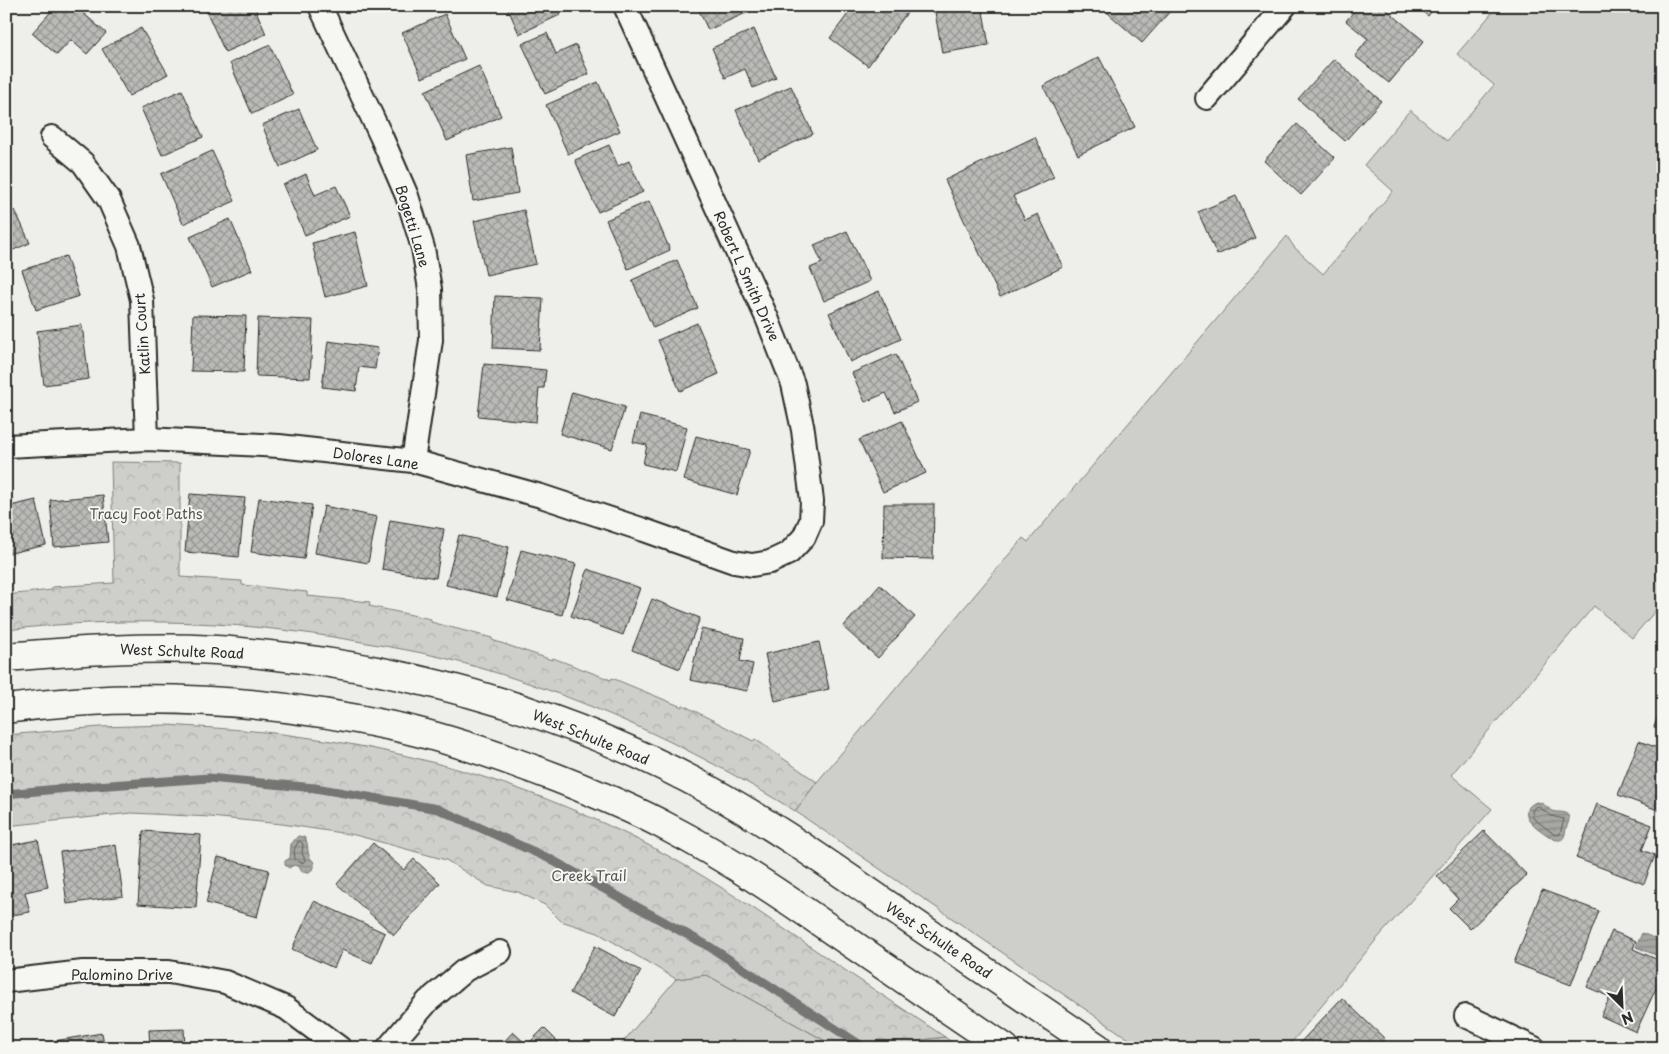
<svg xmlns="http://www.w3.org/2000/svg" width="1669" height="1054" viewBox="0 0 1669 1054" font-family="'Playpen Sans',sans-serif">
	<defs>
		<pattern id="park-crowns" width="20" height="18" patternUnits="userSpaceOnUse" patternTransform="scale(1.25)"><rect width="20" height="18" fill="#cececa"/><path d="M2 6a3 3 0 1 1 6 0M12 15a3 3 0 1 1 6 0" fill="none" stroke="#b1b1ae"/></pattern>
		<pattern id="water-rules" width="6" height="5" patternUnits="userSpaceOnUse" patternTransform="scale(1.25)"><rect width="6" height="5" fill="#a6a6a3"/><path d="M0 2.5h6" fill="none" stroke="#878785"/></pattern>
		<pattern id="building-cross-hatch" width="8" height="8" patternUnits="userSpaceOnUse" patternTransform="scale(1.25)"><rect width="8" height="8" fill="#babab7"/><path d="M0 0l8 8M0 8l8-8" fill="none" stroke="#979795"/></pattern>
	</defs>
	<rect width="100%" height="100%" fill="#eeeeea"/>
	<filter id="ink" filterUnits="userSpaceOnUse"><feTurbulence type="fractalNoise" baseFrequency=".02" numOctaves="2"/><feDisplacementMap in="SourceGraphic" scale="10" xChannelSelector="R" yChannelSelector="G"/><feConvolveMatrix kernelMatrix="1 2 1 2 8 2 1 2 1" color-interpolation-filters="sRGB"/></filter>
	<g filter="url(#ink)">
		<!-- grass -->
		<g fill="#cececa" stroke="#7c7c7a">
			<polygon points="1498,6 1663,6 1663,602 1632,638 1594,606 1451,775 1492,809 1376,940 1287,1048 1142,1048 795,811 817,782 1023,538 1028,542 1287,236 1294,247 1323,274 1393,191 1364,165 1410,110 1447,141 1494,85 1457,54"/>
			<polygon points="707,975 838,1048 618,1048 676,979"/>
			<polygon points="945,1037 959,1048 917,1048 922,1040"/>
		</g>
		<!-- park -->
		<g fill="url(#park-crowns)" stroke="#7c7c7a">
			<path d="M111,462l69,1v114l62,4v4l65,7v4l63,6 -1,4 62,13v3l61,16v2l60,20 1,-2 58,22 1,-2 70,29 1,-2 70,36 2,-2 62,43 -22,29c-105,-65 -217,-117 -336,-149 -28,-8 -57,-13 -86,-18 -120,-23 -245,-29 -367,-14v-35l46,-5v-3l62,-4z"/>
			<path d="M167,725c46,3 91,5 137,12 120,16 239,53 346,109 53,28 99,59 149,93 48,33 97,65 146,98l-23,3 -5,8h-79l-131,-73 -31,4 -78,-46 -37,-12 -16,-16 -27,-13 -30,-6 -42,-26 -91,-25 -73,-11 -72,-7 -78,-4 -126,13v-91l94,-8z"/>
		</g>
		<!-- water -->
		<g fill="url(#water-rules)" stroke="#757573">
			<path d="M1536,802c8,0 10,6 17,9 3,2 8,0 12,2 6,3 4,8 2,13 -3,9 -1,17 -14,13 -11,-8 -42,-25 -17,-37z"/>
			<path d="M298,836l6,1c7,8 0,17 10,25v6l-5,4h-7l-3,-5 -5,-2 -5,3 -4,-3v-4l5,-3 1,-14z"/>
			<polygon points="1642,933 1663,942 1663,958 1636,947"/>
		</g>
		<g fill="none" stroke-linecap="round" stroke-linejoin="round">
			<!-- shore -->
			<g stroke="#5c5c5b" stroke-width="1">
				<polygon points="1539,807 1551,816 1564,819 1560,834 1555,835 1533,818 1532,811 1535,807"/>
				<polygon points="301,842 303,844 302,853 305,860 303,863 297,861 295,859 294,850 298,842"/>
			</g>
			<!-- stream -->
			<polyline stroke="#757573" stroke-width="9" points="6,794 68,788 209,778 315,788 438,809 548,858 710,947 865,1048"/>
		</g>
		<!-- building -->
		<g fill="url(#building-cross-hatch)" stroke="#2b2b2b">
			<polygon points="56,6 75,6 106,33 87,54 71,40 57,55 32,33"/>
			<polygon points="204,6 254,6 266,34 225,52"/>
			<polygon points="382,6 402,6 386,14"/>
			<polygon points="507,6 557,6 560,15 519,34"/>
			<polygon points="697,6 743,6 746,13 708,30"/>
			<polygon points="854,6 912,6 868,66 830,38"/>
			<polygon points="934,6 982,6 989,45 942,53"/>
			<polygon points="1100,6 1169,6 1172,9 1142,43"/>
			<polygon points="1358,6 1382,6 1424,41 1389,83 1355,56 1368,39 1346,21"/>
			<polygon points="1416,6 1435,6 1428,16"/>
			<polygon points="445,14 465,59 422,78 402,33"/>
			<polygon points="141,28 168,74 129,96 102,49"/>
			<polygon points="754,29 776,78 753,88 745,69 725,78 712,48"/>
			<polygon points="547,33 556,54 576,45 589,74 545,94 522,44"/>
			<polygon points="270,45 293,95 252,114 230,63"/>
			<polygon points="1099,57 1135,127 1078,155 1043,86"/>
			<polygon points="1334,59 1381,101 1345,141 1298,99"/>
			<polygon points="479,66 501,116 447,141 425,91"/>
			<polygon points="598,82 620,131 568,154 546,105"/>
			<polygon points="791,86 813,134 758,159 736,110"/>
			<polygon points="182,90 203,137 162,155 141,108"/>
			<polygon points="299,109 317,150 280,167 262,125"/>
			<polygon points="1297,124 1335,158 1301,195 1264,161"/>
			<polygon points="1035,137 1054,177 1013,196 1025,220 1038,214 1063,267 1000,297 945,180"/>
			<polygon points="609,145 618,166 629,161 643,192 598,212 575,160"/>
			<polygon points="511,147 518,193 473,201 466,155"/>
			<polygon points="212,151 235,201 183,224 161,174"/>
			<polygon points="306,174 315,195 336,186 350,216 305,235 283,185"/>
			<polygon points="1236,196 1255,238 1217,255 1198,212"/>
			<polygon points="649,201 670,250 628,269 606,220"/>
			<polygon points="15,210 30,243 6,253 6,211 7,214"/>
			<polygon points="524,210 536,264 486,275 474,221"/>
			<polygon points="230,219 252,270 212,287 190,237"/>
			<polygon points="847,231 870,281 824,301 810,268 822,263 814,245"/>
			<polygon points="355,232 368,286 325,297 312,243"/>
			<polygon points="66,256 79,296 36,310 22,270"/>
			<polygon points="677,260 698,308 653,328 632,280"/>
			<polygon points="879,291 901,339 850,362 829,313"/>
			<polygon points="495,296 543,298 540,350 493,348"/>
			<polygon points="193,315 246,316 244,372 191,371"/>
			<polygon points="258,318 313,320 310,378 256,376"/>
			<polygon points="697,323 719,374 680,391 658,340"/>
			<polygon points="82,325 89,379 44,385 37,331"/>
			<polygon points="328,341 378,348 375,369 359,367 356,391 322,387"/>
			<polygon points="896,354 917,402 895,412 886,393 865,402 852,373"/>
			<polygon points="484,364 546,370 544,388 539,388 536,422 478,416"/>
			<polygon points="572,392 625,407 612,449 560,434"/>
			<polygon points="640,415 687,427 676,472 643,464 647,445 633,442"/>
			<polygon points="902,421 926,473 883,492 859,440"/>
			<polygon points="696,436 750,450 737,495 684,480"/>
			<polygon points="190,494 245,498 239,557 185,552"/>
			<polygon points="103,495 108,542 54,547 50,500"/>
			<polygon points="259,498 312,505 304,559 251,552"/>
			<polygon points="36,500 46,545 6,554 6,507"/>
			<polygon points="884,504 934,504 933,559 883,558"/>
			<polygon points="324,506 377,517 368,563 315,553"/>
			<polygon points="390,520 444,529 436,578 382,569"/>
			<polygon points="459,535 509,547 497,597 446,585"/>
			<polygon points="521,550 576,564 562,615 507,600"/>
			<polygon points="588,569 640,588 623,635 571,616"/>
			<polygon points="880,585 915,617 878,658 843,627"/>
			<polygon points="652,599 700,618 680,669 632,650"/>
			<polygon points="701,629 744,638 740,661 753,664 747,691 690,680"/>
			<polygon points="819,642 829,689 775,701 765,654"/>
			<polygon points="1663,702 1663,730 1654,727"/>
			<polygon points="1639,741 1663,750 1663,812 1618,795"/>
			<polygon points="1597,804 1652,825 1642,850 1655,855 1644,884 1576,858"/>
			<polygon points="143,831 201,835 196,908 138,904"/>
			<polygon points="1484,831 1527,875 1470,929 1449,908 1458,899 1437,876"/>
			<polygon points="38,840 48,887 25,892 30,912 6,916 6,846"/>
			<polygon points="373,843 404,870 414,859 440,883 394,935 337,884"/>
			<polygon points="116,845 123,896 67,904 60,852"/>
			<polygon points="218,857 269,870 257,917 206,903"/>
			<polygon points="1542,890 1599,911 1571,985 1514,963"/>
			<polygon points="314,901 385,933 372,963 342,950 334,968 292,949"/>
			<polygon points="1612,931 1636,941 1633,949 1663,962 1663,973 1636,1032 1601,1016 1610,997 1587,987"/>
			<polygon points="595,946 641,971 615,1017 570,993"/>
			<polygon points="1342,998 1385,1039 1377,1048 1295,1048"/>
			<polygon points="544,1028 564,1048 498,1048 513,1032 527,1045"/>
			<polygon points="184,1029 185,1048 150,1048 149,1030"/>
			<polygon points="102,1033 105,1048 49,1048 48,1042"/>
		</g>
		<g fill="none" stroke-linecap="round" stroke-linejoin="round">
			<!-- minor casing -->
			<g stroke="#2b2b2b" stroke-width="26">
				<g id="minor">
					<polyline points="320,6 381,136 407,196 423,248 430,289 431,340 413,461"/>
					<polyline points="1207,98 1285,6"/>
					<polyline points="52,137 83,163 109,200 129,246 142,300 147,439"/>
					<polyline points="6,446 147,439 279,446 413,461 541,496 644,530 734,562 752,565 770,562 789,553 804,537 811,521 812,501 803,430 793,384 767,318 625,6"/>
					<polyline points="6,981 83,972 169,972 225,982 286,1008 340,1048"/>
					<polyline points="1466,1016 1534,1048"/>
					<polyline points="388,1048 428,1001 465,970 500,952"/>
				</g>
			</g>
			<!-- secondary casing -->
			<g stroke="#2b2b2b" stroke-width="31">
				<g id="secondary">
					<path d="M6,657c70,-6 140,-11 210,-7 18,1 36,3 53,5 154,16 309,62 444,137 58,32 112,70 166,107 73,50 146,99 219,149"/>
					<path d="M6,709c130,-18 263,-10 391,18 54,12 108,31 160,51 38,15 75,30 110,49 58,30 113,67 166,104 58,39 115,78 172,117"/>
				</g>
			</g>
			<!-- minor -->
			<use href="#minor" stroke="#f6f6f2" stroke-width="22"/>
			<!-- secondary -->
			<use href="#secondary" stroke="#f6f6f2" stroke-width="28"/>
		</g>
	</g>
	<g text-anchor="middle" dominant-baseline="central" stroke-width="4" stroke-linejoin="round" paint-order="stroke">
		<!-- street labels -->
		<g font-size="14" fill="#2b2b2b" stroke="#f6f6f2">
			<text transform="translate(413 226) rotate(73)">Bogetti Lane</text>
			<text transform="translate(747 276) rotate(66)">Robert L Smith Drive</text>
			<text transform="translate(142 334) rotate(-94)">Katlin Court</text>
			<text transform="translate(376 458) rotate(8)">Dolores Lane</text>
			<text transform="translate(182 651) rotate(2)">West Schulte Road</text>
			<text transform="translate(591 737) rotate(22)">West Schulte Road</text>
			<text transform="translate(939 940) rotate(34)">West Schulte Road</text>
			<text x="122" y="974">Palomino Drive</text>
		</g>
		<!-- park labels -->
		<g font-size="14" fill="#545453" stroke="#f6f6f2">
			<text x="146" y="513">Tracy Foot Paths</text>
			<text x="589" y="875">Creek Trail</text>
		</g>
	</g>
	<!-- margin -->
	<rect width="1669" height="1054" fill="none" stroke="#f6f6f2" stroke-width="25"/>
	<rect x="12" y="12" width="1644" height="1029" fill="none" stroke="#2b2b2b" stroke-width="2" filter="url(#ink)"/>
	<!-- north arrow -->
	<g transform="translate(1622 1006) rotate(156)" stroke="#f6f6f2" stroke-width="4" paint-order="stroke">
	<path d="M0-4L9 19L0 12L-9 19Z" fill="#2b2b2b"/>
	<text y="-8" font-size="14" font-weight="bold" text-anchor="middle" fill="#2b2b2b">N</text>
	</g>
</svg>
